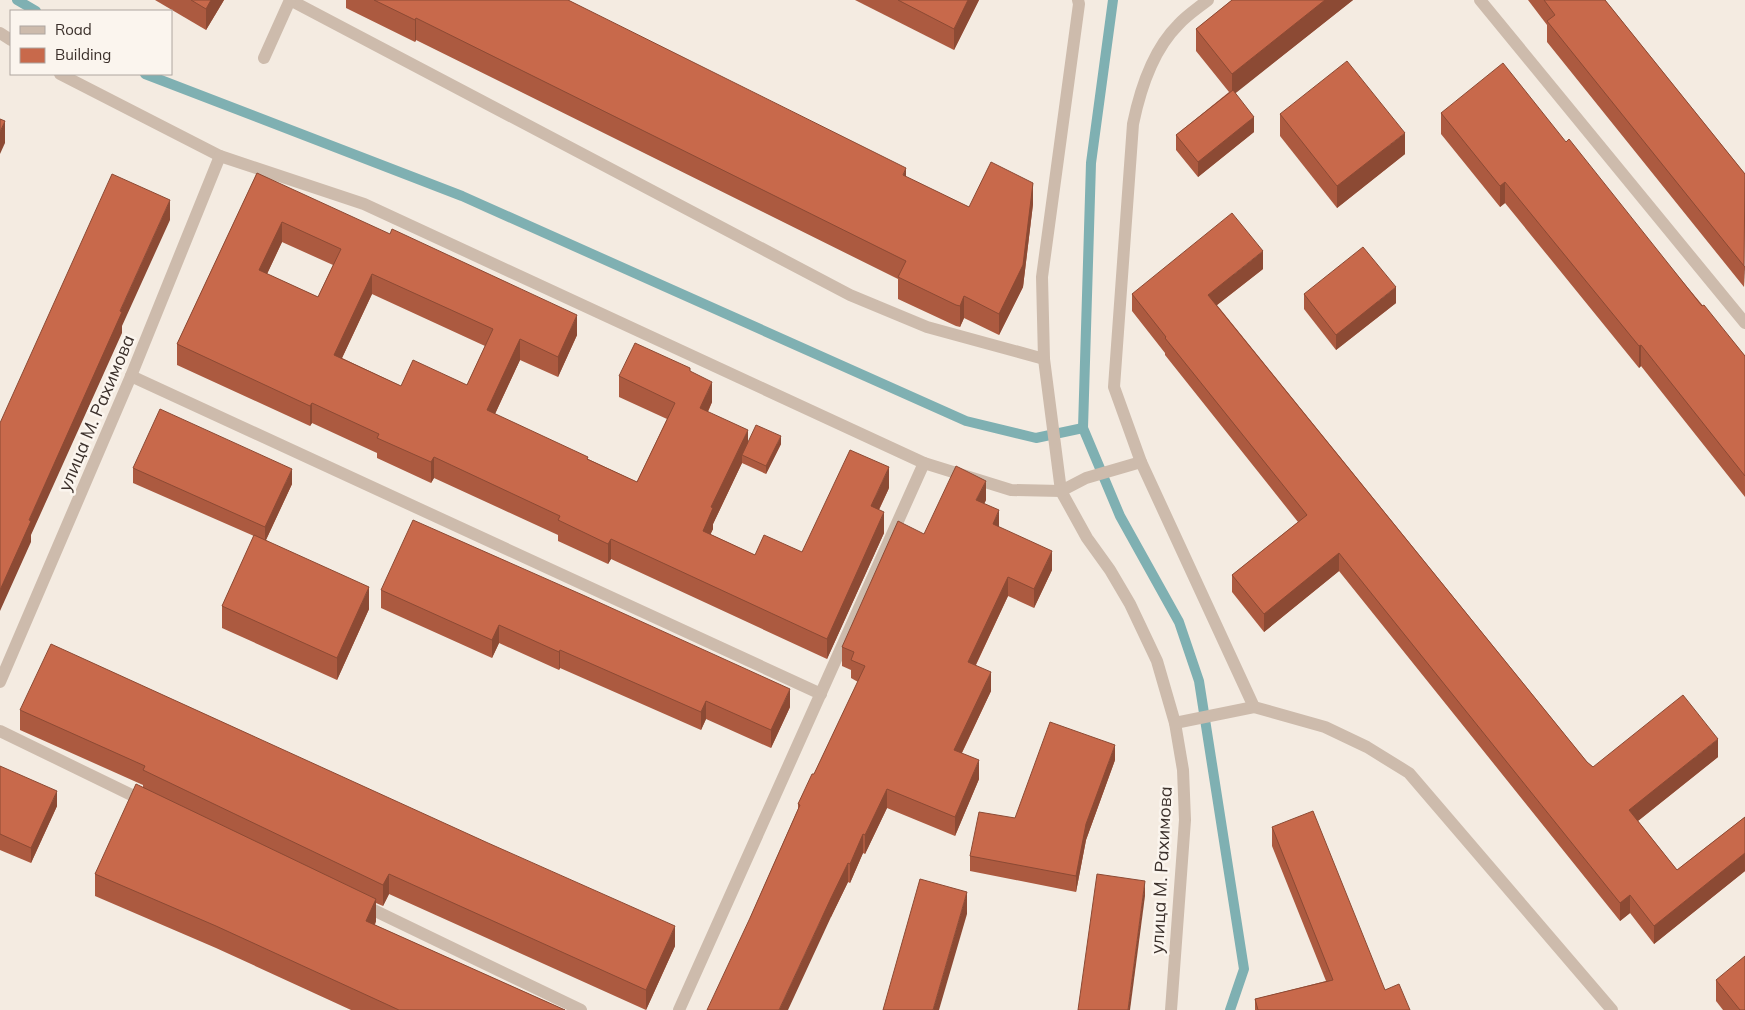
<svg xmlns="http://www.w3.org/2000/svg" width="1745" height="1010" viewBox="0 0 1745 1010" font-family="Mulish,sans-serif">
	<rect width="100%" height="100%" fill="#f4ebe1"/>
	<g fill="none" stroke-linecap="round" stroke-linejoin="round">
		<!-- stream -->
		<g stroke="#7fb0b2" stroke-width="10">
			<polyline points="17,0 36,11"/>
			<polyline points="1113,0 1091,163 1083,428 1120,516 1179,622 1199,681 1244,969 1230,1010"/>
			<polyline points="145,74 462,196 966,421 1036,438 1083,428"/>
		</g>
		<!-- minor -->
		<g stroke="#cdbbac" stroke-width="12">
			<polyline points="290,0 850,295 927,327 1044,359"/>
			<polyline points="1078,0 1079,4 1042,277 1044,359 1061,491 1087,538 1110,570 1130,604 1157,661 1175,723 1183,770 1185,820 1171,1010"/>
			<path d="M1208,0c-10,8 -22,16 -30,25 -26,26 -38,65 -45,99l-19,263 27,75 113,245 71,20 42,20 42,26 203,237"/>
			<polyline points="1480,0 1745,323"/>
			<polyline points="0,33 11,40"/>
			<polyline points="264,58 290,0"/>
			<polyline points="60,74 220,156 364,204 924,463 1011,490 1061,491 1086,478 1141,462"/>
			<polyline points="131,376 821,694"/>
			<polyline points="0,682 131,376 220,156"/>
			<polyline points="1175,723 1254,707"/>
			<polyline points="0,731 146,802"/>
			<polyline points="361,904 581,1010"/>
			<polyline points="679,1010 924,463"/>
		</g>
	</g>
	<!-- wall -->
	<g fill="#ac5a40" fill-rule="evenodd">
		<polygon points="155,0 224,0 206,30"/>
		<polygon points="346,0 568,0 906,177 969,207 1033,204 1023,287 999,335 964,318 960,327 956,326 898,299 898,279 416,40 415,42 346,8"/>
		<polygon points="855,0 979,0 954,50"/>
		<polygon points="1232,0 1353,0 1235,93 1254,132 1198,177 1176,150 1176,135 1229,92 1196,51 1196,29"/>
		<polygon points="1528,0 1605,0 1745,174 1744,287 1547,42 1547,25"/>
		<polygon points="1441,113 1566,142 1745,356 1745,497 1641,366 1639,368 1505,203 1500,207 1441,134"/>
		<polygon points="1280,114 1405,154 1337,208 1280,136"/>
		<path d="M257,173l320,162 -19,42 -38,-17 -25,54 93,45 49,23 30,-63 -48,-22v-21l71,-4 22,30 -4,10 40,31 33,1 -15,30 -24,-11 -29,61v5l-3,5 45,21 47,-3 87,-64 -10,22 5,23 -57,126 -216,-100 -3,5 -50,-23v-6l-124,-57 -3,5 -54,-25v-5l-65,-30 -2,3 -133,-61v-21zM282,242l51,23 -15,32 -51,-23zM372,294l113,52 -18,39 -66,1 -59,-28z"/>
		<polygon points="1263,269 1217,305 1587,762 1593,767 1718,757 1638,821 1677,870 1745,817 1745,871 1654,944 1630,913 1620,921 1339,571 1264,632 1232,592 1232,575 1298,522 1165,355 1165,353 1132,311 1132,294"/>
		<polygon points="1304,294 1396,303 1336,350 1304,309"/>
		<polygon points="133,468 292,484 266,540 369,609 337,680 222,628 222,606 254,536 133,483"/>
		<polygon points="986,500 984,504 999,527 1052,570 1034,608 1008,596 976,665 991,691 962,753 979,779 955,836 887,808 865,854 863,853 850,883 848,882 831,917 750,918 798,809 798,804 814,774 858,682 851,678 851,670 842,666 842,647 924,534"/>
		<polygon points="381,590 790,707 771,748 706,719 701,730 560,668 559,670 499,643 492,658 381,608"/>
		<polygon points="20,710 675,946 646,1010 389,894 383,906 376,903 376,921 375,925 565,1010 351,1010 216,948 95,896 95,874 143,787 143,785 20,730"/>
		<polygon points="1115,760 1086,840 1076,892 970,871 970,856 1015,818"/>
		<polygon points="0,766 57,806 31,863 0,850"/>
		<polygon points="1272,827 1385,990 1410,1010 1255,1010 1255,999 1326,981 1272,846"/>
		<polygon points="1716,980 1745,1010 1723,1010 1716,1001"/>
	</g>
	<!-- shaded-wall -->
	<g fill="#8c4a34">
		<polygon points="211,0 224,0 206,30 206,9"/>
		<polygon points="968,0 979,0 954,50 954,29"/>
		<polygon points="1325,0 1353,0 1232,96 1232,74"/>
		<polygon points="416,18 416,40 415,42 415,20"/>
		<polygon points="1254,117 1254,132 1198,177 1198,162"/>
		<polygon points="5,121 5,143 0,154 0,132"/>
		<polygon points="1405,133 1405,154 1337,208 1337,186"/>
		<polygon points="906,168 906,190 903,175"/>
		<polygon points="1505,182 1505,203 1500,207 1500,186"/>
		<polygon points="1033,183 1033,204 1023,287 999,335 999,314"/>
		<polygon points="170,200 170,220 122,326 122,333 31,535 31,542 0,611 0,590 29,520 120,311"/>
		<polygon points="282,222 282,242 259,291 259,270"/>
		<polygon points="1263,251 1263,269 1208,312 1208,295"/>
		<polygon points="1744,266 1745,266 1744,287"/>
		<polygon points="372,274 372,294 334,375 334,355"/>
		<polygon points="1396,287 1396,303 1336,350 1336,335"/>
		<polygon points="964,296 964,318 960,327 960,306"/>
		<polygon points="577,315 577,335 558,377 558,357"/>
		<polygon points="520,339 520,360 487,431 487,410"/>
		<polygon points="1641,345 1641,366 1639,368 1639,346"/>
		<polygon points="712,382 712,402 700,428 700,408"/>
		<polygon points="312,403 312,423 310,426 310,406"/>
		<polygon points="748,430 748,451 742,455 742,463 713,524 713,529 703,551 703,531 711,507"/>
		<polygon points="781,436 781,444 766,474 766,466"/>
		<polygon points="434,457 434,478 431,483 431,462"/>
		<polygon points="889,467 889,488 871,526 871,506"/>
		<polygon points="292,469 292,484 265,542 265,527"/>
		<polygon points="986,481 986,500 976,519 976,500"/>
		<polygon points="999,510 999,529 993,524"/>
		<polygon points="884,512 884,533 827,659 827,639"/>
		<polygon points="611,539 611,559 608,564 608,544"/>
		<polygon points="1052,551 1052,570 1034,608 1034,589"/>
		<polygon points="1339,553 1339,571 1264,632 1264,614"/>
		<polygon points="1008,577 1008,596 968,681 968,662"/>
		<polygon points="369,587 369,609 337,680 337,658"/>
		<polygon points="499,625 499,643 492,658 492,640"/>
		<polygon points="560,650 560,668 559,670 559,652"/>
		<polygon points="991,672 991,691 954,769 954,750"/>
		<polygon points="790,689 790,707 771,748 771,730"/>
		<polygon points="706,701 706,719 701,730 701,712"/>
		<polygon points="1718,739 1718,757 1629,828 1629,810"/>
		<polygon points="1115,745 1115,760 1086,840 1076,892 1076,876 1086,824"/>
		<polygon points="979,760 979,779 955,836 955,817"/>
		<polygon points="887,789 887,808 865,854 865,835"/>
		<polygon points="57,791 57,806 31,863 31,848"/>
		<polygon points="863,834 863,853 850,883 850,864"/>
		<polygon points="1745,853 1745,871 1654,944 1654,926"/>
		<polygon points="848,863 848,882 831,917 788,1010 779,1010 831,898"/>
		<polygon points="389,874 389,894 383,906 383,885"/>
		<polygon points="1145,881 1145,896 1130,1010 1128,1010"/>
		<polygon points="967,892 967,914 939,1010 933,1010"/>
		<polygon points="1630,895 1630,913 1620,921 1620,903"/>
		<polygon points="376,899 376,921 366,943 366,921"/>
		<polygon points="675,926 675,946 646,1010 646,990"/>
	</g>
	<!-- building -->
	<g fill="#c8694b" stroke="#8c4a34" fill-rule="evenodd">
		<polygon points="191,0 211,0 206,9"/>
		<polygon points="374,0 568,0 906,168 903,175 969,207 991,162 1033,183 1023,265 999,314 964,296 960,306 956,305 898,277 906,261 416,18 415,20"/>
		<polygon points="898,0 968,0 954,29"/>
		<polygon points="1232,0 1325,0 1232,74 1196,29"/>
		<polygon points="1544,0 1605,0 1745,174 1744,266 1547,21 1555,15"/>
		<polygon points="1347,61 1405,133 1337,186 1280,114"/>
		<polygon points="1503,63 1566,142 1569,139 1702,306 1704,305 1745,356 1745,476 1641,345 1639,346 1505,182 1500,186 1441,113"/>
		<polygon points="1233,90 1254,117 1198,162 1176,135"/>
		<polygon points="0,119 5,121 0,132"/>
		<path d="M257,173l133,61 2,-5 185,86 -19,42 -38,-18 -33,71 101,47 -1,2 50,23 38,-79 -56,-27 16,-33 55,25v3l22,11 -12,26 48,22 -37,77 2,1 -10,23 52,24 9,-20 38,17 48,-102 39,17 -18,39 13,6 -57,127 -216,-100 -3,5 -50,-24 2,-4 -126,-59 -3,5 -54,-24 2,-4 -67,-31 -2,3 -133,-62zM282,222l59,27 -23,48 -59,-27zM372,274l121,55 -26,56 -54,-25 -12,26 -67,-31z"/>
		<polygon points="112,174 170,200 120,311 122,312 29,520 31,521 0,590 0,423"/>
		<polygon points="1232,213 1263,251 1208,295 1587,762 1593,767 1683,695 1718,739 1629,810 1677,870 1745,817 1745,853 1654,926 1630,895 1620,903 1339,553 1264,614 1232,575 1307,515 1165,338 1166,337 1132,294"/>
		<polygon points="1363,247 1396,287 1336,335 1304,294"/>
		<polygon points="160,409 292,469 265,527 133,468"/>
		<polygon points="756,425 781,436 766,466 742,455"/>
		<polygon points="956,466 986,481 976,500 999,510 993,524 1052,551 1034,589 1008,577 968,662 991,672 954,750 979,760 955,817 887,789 865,835 863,834 850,864 848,863 831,898 779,1010 707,1010 750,918 800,805 798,804 812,774 814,774 865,666 851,660 854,652 842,647 898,521 924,534"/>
		<polygon points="413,520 585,596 790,689 771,730 706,701 701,712 560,650 559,652 499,625 492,640 381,590"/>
		<polygon points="254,535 369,587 337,658 222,606"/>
		<polygon points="51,644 488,843 675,926 646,990 389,874 383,885 143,770 145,766 20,710"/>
		<polygon points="1050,722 1115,745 1086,824 1076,876 970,856 979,812 1015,818"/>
		<polygon points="0,766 57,791 31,848 0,834"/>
		<polygon points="136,784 376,899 366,921 565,1010 399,1010 216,926 95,874"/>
		<polygon points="1313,811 1385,990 1399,984 1410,1010 1258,1010 1255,999 1333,980 1272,827"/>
		<polygon points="1097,874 1145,881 1128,1010 1078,1010"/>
		<polygon points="920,879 967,892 933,1010 883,1010"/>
		<polygon points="1745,956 1745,1010 1740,1010 1716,980"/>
	</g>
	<g text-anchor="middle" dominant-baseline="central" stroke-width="5" stroke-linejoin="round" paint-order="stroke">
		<!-- street labels -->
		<g font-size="18" fill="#3b302b" stroke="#fbf5ee">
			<text transform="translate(96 413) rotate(-67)">улица М. Рахимова</text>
			<text transform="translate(1161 870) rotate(-87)">улица М. Рахимова</text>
		</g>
	</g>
	<!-- legend -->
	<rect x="10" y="10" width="162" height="65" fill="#fbf5ee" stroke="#aea6a0"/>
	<rect x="20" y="26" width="25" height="8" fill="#cdbbac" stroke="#aea6a0"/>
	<text x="55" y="35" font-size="15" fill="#3b302b">Road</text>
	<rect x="20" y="48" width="25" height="15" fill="#c8694b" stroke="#aea6a0"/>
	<text x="55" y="60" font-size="15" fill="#3b302b">Building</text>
</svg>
